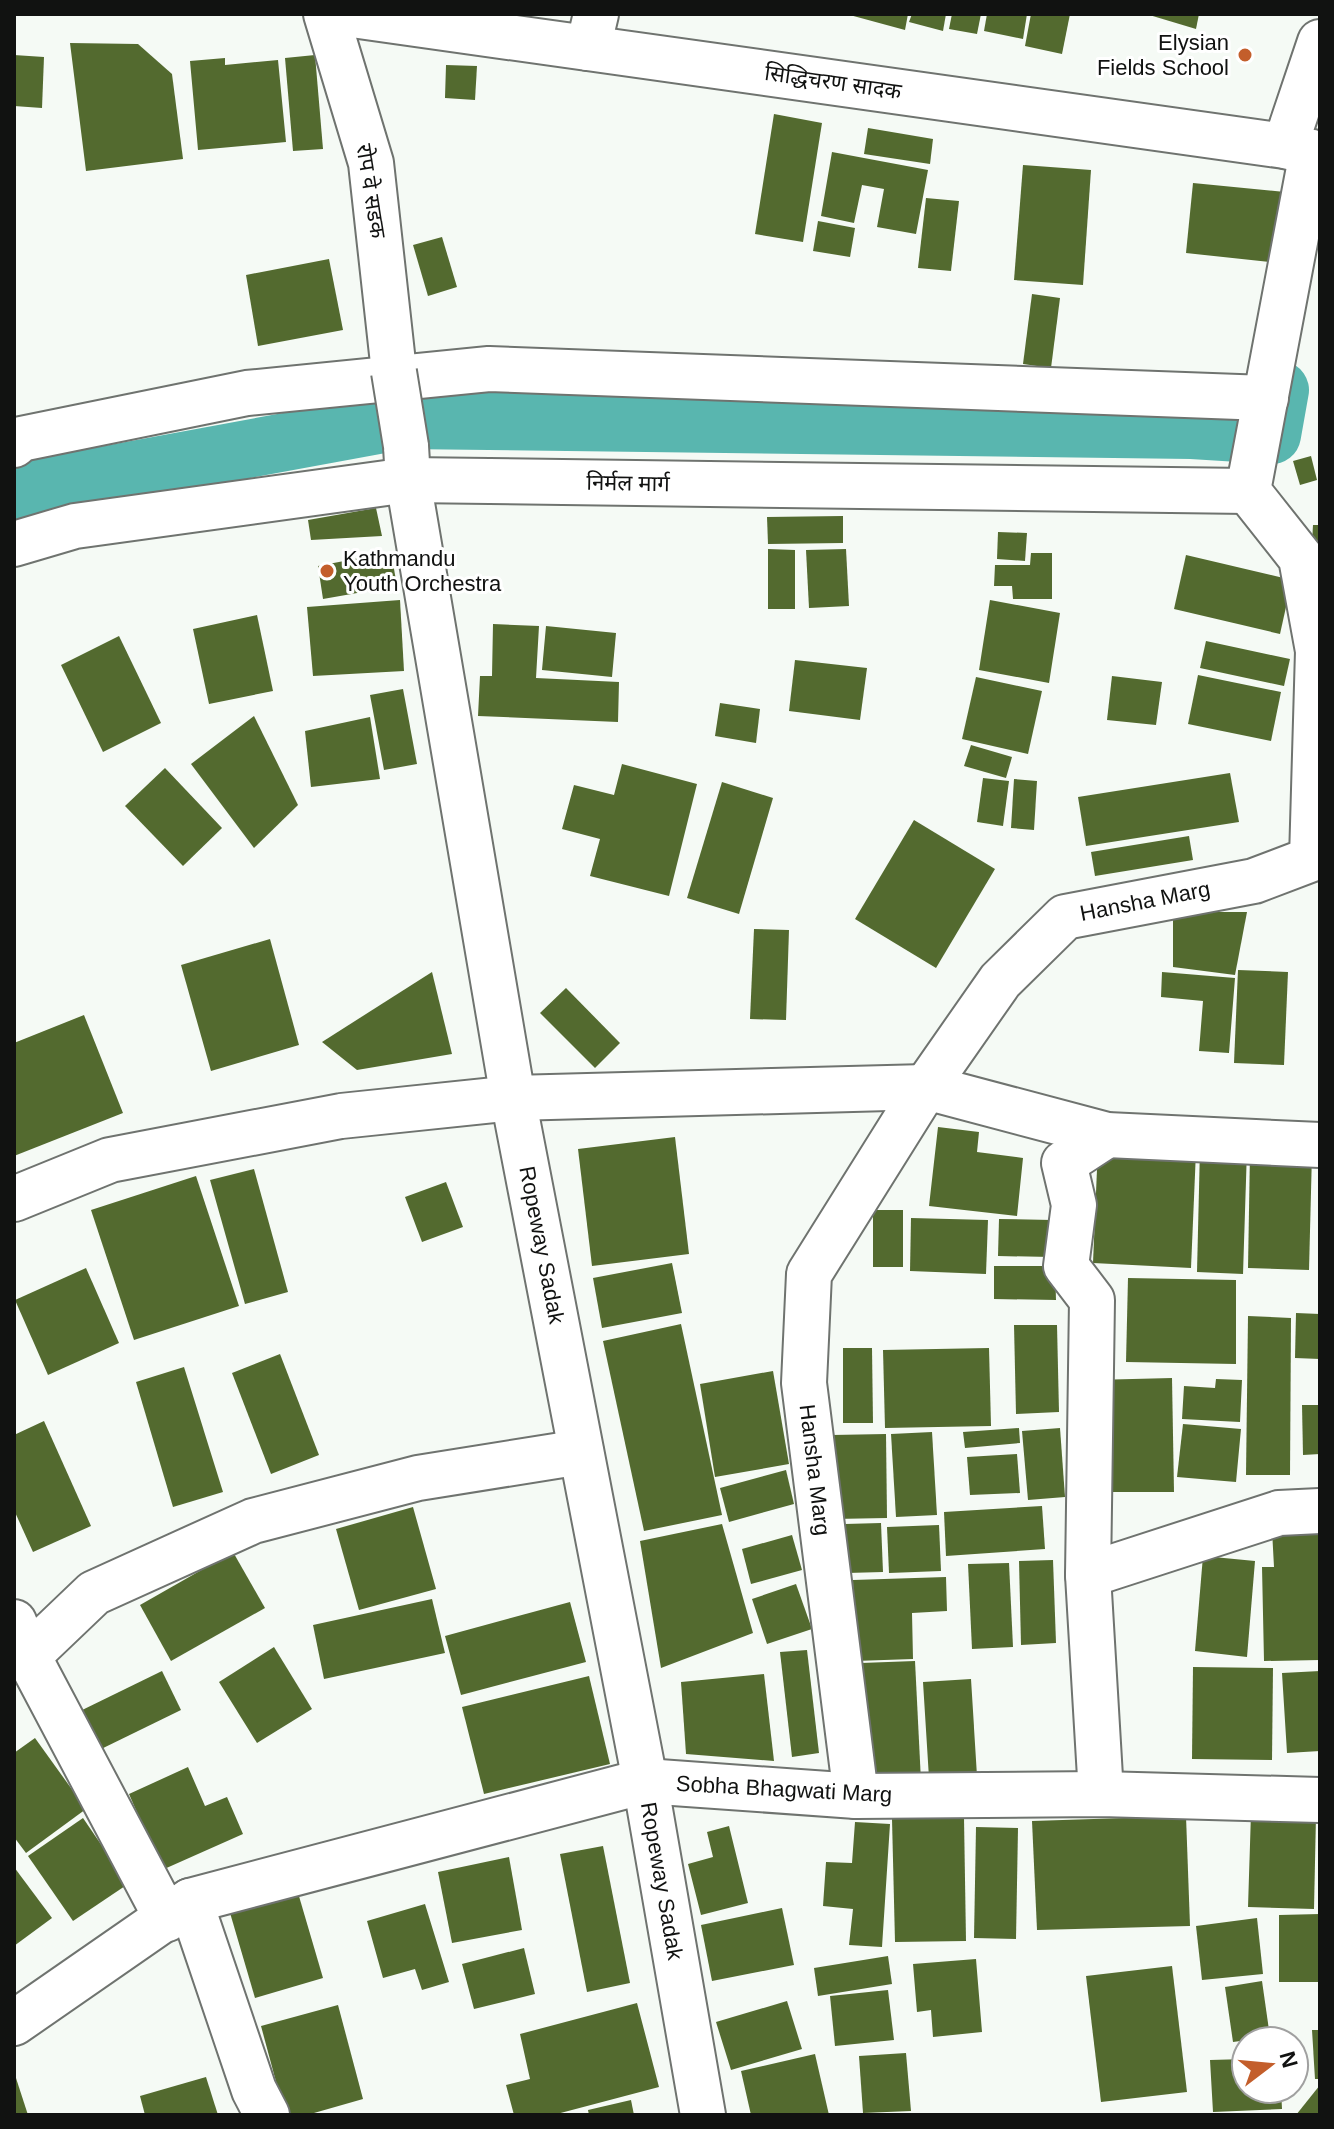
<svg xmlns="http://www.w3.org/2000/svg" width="1334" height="2129" viewBox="0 0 1334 2129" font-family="Arial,'Noto Sans Devanagari',sans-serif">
	<rect width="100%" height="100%" fill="#f5faf5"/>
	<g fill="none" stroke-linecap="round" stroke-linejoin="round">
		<!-- canal -->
		<polyline stroke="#59b6af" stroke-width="58" points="14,492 405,420 1192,430 1272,435 1280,390"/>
	</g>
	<!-- building -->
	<g fill="#536a2f">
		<polygon points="846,14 908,14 905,30"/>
		<polygon points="912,14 946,14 943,31 909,22"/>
		<polygon points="952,14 981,14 977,34 949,29"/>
		<polygon points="987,14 1027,14 1023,39 984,31"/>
		<polygon points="1031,14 1070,14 1062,54 1025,46"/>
		<polygon points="1146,14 1199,14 1196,29"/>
		<polygon points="70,43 138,44 172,74 183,159 86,171"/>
		<polygon points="14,55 44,57 42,108 14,106"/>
		<polygon points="315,55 323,149 293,151 285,58"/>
		<polygon points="225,58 225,65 278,60 286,142 198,150 190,61"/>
		<polygon points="446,65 477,66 475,100 445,98"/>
		<polygon points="774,114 822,123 803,242 755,234"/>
		<polygon points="868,128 933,139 930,164 864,154"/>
		<polygon points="832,152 928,170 916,234 877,227 884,189 862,185 854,223 821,216"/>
		<polygon points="1023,165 1091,170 1083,285 1014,280"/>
		<polygon points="1193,183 1285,192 1278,263 1186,253"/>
		<polygon points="926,198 959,201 951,271 918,268"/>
		<polygon points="818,221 855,228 850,257 813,251"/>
		<polygon points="442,237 457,287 428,296 413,245"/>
		<polygon points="329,259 343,330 258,346 246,275"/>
		<polygon points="1032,294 1060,298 1051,368 1023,364"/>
		<polygon points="1311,456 1317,480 1300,485 1293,461"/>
		<polygon points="376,508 382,536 311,540 308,520"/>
		<polygon points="843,516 843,543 768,544 767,517"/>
		<polygon points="1313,525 1320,525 1320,561 1311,560"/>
		<polygon points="998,532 1027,533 1025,561 997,559"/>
		<polygon points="768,549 795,550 795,609 768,609"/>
		<polygon points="846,549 849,606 809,608 806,550"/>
		<polygon points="391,552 397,586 323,599 318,566"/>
		<polygon points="1031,553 1052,553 1052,599 1013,599 1012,586 994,586 995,565 1030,565"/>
		<polygon points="1186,555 1292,580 1280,634 1174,609"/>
		<polygon points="400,600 404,671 313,676 307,607"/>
		<polygon points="990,600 1060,613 1049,683 979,670"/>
		<polygon points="257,615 273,691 209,704 193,629"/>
		<polygon points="493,624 539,626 536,678 619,682 618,722 478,716 480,676 492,676"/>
		<polygon points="546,626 616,633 612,677 542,670"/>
		<polygon points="119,636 161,723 103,752 61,665"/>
		<polygon points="1206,641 1290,659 1284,686 1200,668"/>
		<polygon points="795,660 867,668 860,720 789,711"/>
		<polygon points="1198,675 1281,692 1271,741 1188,724"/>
		<polygon points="1112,676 1162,682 1156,725 1107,720"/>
		<polygon points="976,677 1042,691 1028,754 962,739"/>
		<polygon points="403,689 417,764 384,770 370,695"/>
		<polygon points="720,703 760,709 756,743 715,736"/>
		<polygon points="254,716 298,805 254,848 191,764"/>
		<polygon points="370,717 380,779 311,787 305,731"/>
		<polygon points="971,745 1012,757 1006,778 964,766"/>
		<polygon points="622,764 697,784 669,896 590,876 600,839 562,829 574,785 614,795"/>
		<polygon points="165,768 222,828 183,866 125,806"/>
		<polygon points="1230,773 1239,822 1086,846 1078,797"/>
		<polygon points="983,778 1009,781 1003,826 977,822"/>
		<polygon points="1014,779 1037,781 1034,830 1011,828"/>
		<polygon points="722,782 773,798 739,914 687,898"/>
		<polygon points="914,820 995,869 936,968 855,919"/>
		<polygon points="1189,836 1193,860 1095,876 1091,852"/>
		<polygon points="1173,912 1247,912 1235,975 1173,967"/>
		<polygon points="754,929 789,930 786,1020 750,1019"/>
		<polygon points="270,939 299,1045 211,1071 181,965"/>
		<polygon points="1238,970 1288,972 1284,1065 1234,1063"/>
		<polygon points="432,972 452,1054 357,1070 322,1042"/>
		<polygon points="1162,972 1235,978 1229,1053 1199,1051 1203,1001 1161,997"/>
		<polygon points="566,988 620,1043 595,1068 540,1013"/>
		<polygon points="84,1015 123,1113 14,1156 14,1043"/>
		<polygon points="938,1127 979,1132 977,1152 1023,1158 1017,1216 929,1206"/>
		<polygon points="675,1137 689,1254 592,1266 578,1149"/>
		<polygon points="1098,1146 1196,1151 1191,1268 1093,1263"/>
		<polygon points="1200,1148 1247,1149 1243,1274 1197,1272"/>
		<polygon points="1250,1152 1312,1153 1309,1270 1248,1268"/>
		<polygon points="254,1169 288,1292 245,1304 210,1180"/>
		<polygon points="196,1176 239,1306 134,1340 91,1210"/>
		<polygon points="446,1182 463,1227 422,1242 405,1197"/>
		<rect x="873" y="1210" width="30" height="57"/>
		<polygon points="911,1218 988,1220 986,1274 910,1271"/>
		<polygon points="999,1219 1052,1220 1051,1257 998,1256"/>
		<polygon points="672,1263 682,1313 602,1328 593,1278"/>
		<polygon points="994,1266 1055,1266 1056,1300 994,1299"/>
		<polygon points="86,1268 119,1343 48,1375 15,1300"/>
		<polygon points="1128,1278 1236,1280 1236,1364 1126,1362"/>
		<polygon points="1296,1313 1320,1314 1320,1359 1295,1358"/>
		<polygon points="1248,1316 1291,1318 1290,1475 1246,1475"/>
		<polygon points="681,1324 722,1515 644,1531 603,1341"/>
		<polygon points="1014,1325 1057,1325 1059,1412 1016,1414"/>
		<polygon points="843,1348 872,1348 873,1423 843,1423"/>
		<polygon points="989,1348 991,1426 885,1428 883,1350"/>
		<polygon points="280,1354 319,1455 271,1474 232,1373"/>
		<polygon points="184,1367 223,1492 173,1507 136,1382"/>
		<polygon points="773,1371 789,1464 715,1477 700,1384"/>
		<polygon points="1172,1378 1174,1492 1108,1492 1093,1380"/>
		<polygon points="1216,1379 1242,1380 1240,1422 1182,1419 1184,1386 1215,1388"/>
		<polygon points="1302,1405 1320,1405 1320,1454 1303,1455"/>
		<polygon points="44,1421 91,1526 33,1552 14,1510 14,1435"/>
		<polygon points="1183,1424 1241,1429 1236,1482 1177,1477"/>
		<polygon points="1019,1428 1020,1443 965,1448 963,1432"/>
		<polygon points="1060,1428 1065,1497 1028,1500 1022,1431"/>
		<polygon points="932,1432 937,1515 896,1517 891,1434"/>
		<polygon points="886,1434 887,1518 834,1519 832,1435"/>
		<polygon points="1017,1454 1020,1493 970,1495 967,1457"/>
		<polygon points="786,1470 794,1504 729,1522 720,1488"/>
		<polygon points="1042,1506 1045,1549 946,1556 944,1512"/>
		<polygon points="413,1507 436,1589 359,1610 336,1529"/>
		<polygon points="881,1523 883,1572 847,1573 845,1524"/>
		<polygon points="722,1524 753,1633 661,1668 640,1541"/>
		<polygon points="939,1525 941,1571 889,1573 887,1527"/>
		<polygon points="1320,1529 1320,1660 1264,1661 1262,1567 1274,1567 1272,1530"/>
		<polygon points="792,1535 802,1570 751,1584 742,1549"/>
		<polygon points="233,1552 265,1608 171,1661 140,1605"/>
		<polygon points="1203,1556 1255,1561 1247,1657 1195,1651"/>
		<polygon points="1053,1560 1056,1643 1021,1645 1019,1561"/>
		<polygon points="1009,1563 1013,1647 972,1649 968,1564"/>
		<polygon points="946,1577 947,1611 912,1613 913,1659 855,1661 853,1580"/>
		<polygon points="796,1584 812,1629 767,1644 752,1599"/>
		<polygon points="432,1599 445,1653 324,1679 313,1625"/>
		<polygon points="570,1602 586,1662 461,1695 445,1636"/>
		<polygon points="274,1647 312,1709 257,1743 219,1682"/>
		<polygon points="807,1650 819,1753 792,1757 780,1652"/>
		<polygon points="915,1661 921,1781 867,1784 861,1663"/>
		<polygon points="1193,1667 1273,1668 1272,1760 1192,1759"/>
		<polygon points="162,1671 181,1710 93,1753 74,1714"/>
		<polygon points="1320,1671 1320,1751 1287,1753 1282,1673"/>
		<polygon points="764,1674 774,1761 686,1754 681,1682"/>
		<polygon points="589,1676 610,1764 484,1794 462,1707"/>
		<polygon points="971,1679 977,1776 929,1778 923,1682"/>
		<polygon points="35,1738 86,1809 26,1853 14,1837 14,1753"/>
		<polygon points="188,1767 205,1806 227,1797 243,1834 162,1870 129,1794"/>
		<polygon points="1251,1813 1316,1815 1314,1909 1248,1907"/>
		<polygon points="1186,1816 1190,1926 1037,1930 1032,1821"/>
		<polygon points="83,1818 128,1884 73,1921 28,1856"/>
		<polygon points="964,1818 966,1941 895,1942 892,1819"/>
		<polygon points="855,1822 890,1824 882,1947 849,1945 853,1909 823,1906 826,1862 852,1863"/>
		<polygon points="729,1826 748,1903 701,1915 688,1864 713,1857 707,1832"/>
		<polygon points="976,1827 1018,1828 1016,1939 974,1938"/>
		<polygon points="603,1846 630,1983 587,1992 560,1854"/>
		<polygon points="509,1857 522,1930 452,1943 438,1872"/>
		<polygon points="14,1867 52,1918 14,1946"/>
		<polygon points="296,1886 323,1978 255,1998 228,1906"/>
		<polygon points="425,1904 449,1982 422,1990 415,1969 383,1978 367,1921"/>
		<polygon points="782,1908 794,1965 712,1981 701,1925"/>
		<polygon points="1320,1914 1320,1982 1279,1982 1279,1915"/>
		<polygon points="1257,1918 1263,1974 1202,1980 1196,1926"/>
		<polygon points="524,1948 535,1994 474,2009 462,1964"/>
		<polygon points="888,1956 892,1984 818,1996 814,1968"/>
		<polygon points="976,1959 982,2032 933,2037 931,2010 917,2012 913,1964"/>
		<polygon points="1172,1966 1187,2092 1101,2102 1086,1976"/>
		<polygon points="1262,1981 1270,2037 1233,2042 1225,1987"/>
		<polygon points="888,1990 894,2040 835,2046 830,1996"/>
		<polygon points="787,2001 802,2049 731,2070 716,2022"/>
		<polygon points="637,2003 659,2087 553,2115 514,2115 506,2085 530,2079 520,2034"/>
		<polygon points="338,2005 363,2099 307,2115 285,2115 261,2026"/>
		<polygon points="1312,2030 1320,2030 1320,2079 1315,2079"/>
		<polygon points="906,2053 911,2111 863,2113 859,2056"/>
		<polygon points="815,2054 829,2115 751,2115 741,2071"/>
		<polygon points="1246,2059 1246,2089 1281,2089 1282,2109 1213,2112 1210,2060"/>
		<polygon points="14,2075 15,2075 28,2115 14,2115"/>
		<polygon points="206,2077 218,2115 145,2115 140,2096"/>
		<polygon points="1320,2085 1320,2115 1296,2115"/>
		<polygon points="631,2100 634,2115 589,2115 588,2110"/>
	</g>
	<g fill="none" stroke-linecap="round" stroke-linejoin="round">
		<!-- minor casing -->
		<g stroke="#6f736f" stroke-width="48">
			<g id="minor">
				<polyline points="588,48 596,14"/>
				<polyline points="1285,146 1320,42"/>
				<polyline points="14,445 21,439 247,393 489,369 1266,398"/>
				<polyline points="14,544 75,526 408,480 1248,491"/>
				<polyline points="14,1199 110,1160 341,1116 513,1098 926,1087 1107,1135 1320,1145"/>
				<polyline points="1088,1575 1279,1513 1320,1511"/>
				<polyline points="14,1622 28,1656 167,1919"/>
				<polyline points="28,1656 94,1593 253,1521 418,1478 581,1452"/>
				<polyline points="1101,1794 1088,1575 1092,1300 1066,1266 1074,1205 1064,1163 1107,1135"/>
				<polyline points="856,1796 804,1383 809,1274 926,1087 1000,981 1065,917 1254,881 1312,859 1318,651 1301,558 1248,491 1312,152"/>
				<polyline points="190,1901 254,2090 267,2115"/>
				<polyline points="14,2023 190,1901 645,1781 856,1796 1101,1794 1320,1800"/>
			</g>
		</g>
		<!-- major casing -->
		<g stroke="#6f736f" stroke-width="48">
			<g id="major">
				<polyline points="326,14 371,163 394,372"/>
				<polyline points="345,14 1285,146 1320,154"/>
				<polyline points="406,446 408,480 513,1098 645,1781 703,2115"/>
			</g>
		</g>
		<!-- minor -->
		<use href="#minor" stroke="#fff" stroke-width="44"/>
		<!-- major -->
		<use href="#major" stroke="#fff" stroke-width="44"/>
		<!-- major-bridge casing -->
		<g stroke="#6f736f" stroke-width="48" stroke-linecap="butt">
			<polyline id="major-bridge" points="394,372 406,446"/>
		</g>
		<!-- major-bridge -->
		<use href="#major-bridge" stroke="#fff" stroke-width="44"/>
	</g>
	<!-- markers -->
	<g fill="#c35e2b" stroke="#fff" stroke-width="3">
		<circle cx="1245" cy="55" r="8"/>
		<circle cx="327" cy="571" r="8"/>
	</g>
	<g text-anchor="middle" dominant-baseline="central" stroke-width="6" stroke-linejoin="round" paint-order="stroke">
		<!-- poi labels -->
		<g font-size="22" fill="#111211" stroke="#fff" text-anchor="end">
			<text x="1229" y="42">Elysian<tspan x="1229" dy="25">Fields School</tspan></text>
			<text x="343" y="558" text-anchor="start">Kathmandu<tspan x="343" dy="25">Youth Orchestra</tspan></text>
		</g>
		<!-- street labels -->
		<g font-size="22" fill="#111211" stroke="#fff">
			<text transform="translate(833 82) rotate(8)">सिद्धिचरण सादक</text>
			<text transform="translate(371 191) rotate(81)">रोप वे सडक</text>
			<text transform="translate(628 483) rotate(1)">निर्मल मार्ग</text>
			<text transform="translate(1145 901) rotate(-11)">Hansha Marg</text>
			<text transform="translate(542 1245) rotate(79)">Ropeway Sadak</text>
			<text transform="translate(815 1470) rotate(83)">Hansha Marg</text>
			<text transform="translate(784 1789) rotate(3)">Sobha Bhagwati Marg</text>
			<text transform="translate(662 1881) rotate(80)">Ropeway Sadak</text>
		</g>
	</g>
	<!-- border -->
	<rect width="1334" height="2129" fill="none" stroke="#111211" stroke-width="32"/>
	<!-- north arrow -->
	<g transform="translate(1270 2065) rotate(74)"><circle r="38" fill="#ffffff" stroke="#a0a0a0" stroke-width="2"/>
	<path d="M0-6L14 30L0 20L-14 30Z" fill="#c35e2b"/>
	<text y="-12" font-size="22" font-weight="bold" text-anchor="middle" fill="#111211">N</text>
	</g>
</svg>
